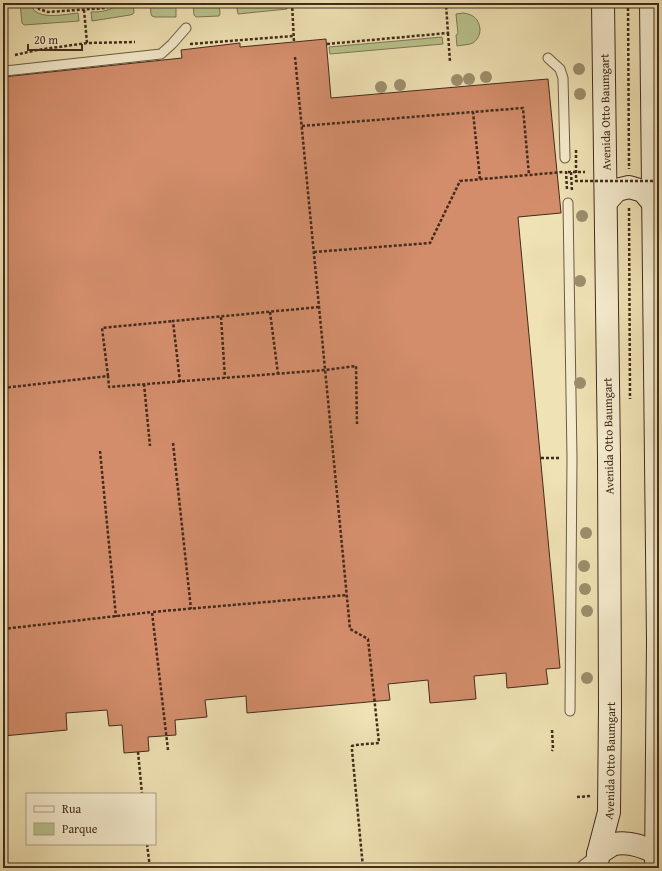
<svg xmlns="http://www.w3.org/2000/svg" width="662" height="871" viewBox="0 0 662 871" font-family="'Gentium Book Plus',serif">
	<rect width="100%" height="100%" fill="#efe2b4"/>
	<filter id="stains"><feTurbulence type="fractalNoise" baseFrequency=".005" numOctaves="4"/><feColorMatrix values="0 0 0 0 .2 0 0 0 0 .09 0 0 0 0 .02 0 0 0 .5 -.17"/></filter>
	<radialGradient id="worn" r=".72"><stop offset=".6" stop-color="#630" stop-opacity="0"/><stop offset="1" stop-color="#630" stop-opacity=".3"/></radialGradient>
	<!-- green -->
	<g fill="#b9c38d" stroke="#7e7854">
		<path d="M20,3h10c1,2 2,4 3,6 9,11 33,5 45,4l1,8 -55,4 -2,-2z"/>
		<path d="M118,3h15l1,9 -1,2 -3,1 -38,6 -1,-9c10,0 21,-1 27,-9z"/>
		<polygon points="150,3 176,3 176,17 155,17 152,16 151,14"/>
		<polygon points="193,3 219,3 220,14 219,16 196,17 194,15"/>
		<polygon points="236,3 256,3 263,5 286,3 287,9 238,14"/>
		<path d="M463,13c10,1 16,6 17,16 0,6 -2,10 -7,14 -5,2 -11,2 -16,3l-1,-11 2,-1 -2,-20z"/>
		<polygon points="442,37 443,44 330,54 329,47"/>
	</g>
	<!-- building -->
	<polygon fill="#d38d6b" stroke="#422c1c" points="326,39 331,98 548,79 561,213 518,217 560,668 546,669 548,684 507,688 506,673 474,676 476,699 430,703 428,680 388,684 390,700 247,713 246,696 205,700 207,717 175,720 176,735 148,737 149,751 124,753 122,725 109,726 107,710 66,713 67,730 3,736 3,77 182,58 181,50 240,43 240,47"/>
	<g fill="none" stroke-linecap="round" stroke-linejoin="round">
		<!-- lane casing -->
		<g stroke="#6d5a42" stroke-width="11">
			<g id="lane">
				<polyline points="548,58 560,69 563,78 565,158"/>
				<polyline points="3,70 5,71 161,54 172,44 186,28"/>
				<polyline points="568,203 572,458 570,711"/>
				<polyline points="580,868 583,865 595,856"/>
			</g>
		</g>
		<!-- secondary casing -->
		<g stroke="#422c1c" stroke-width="24">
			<g id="secondary">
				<polyline points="651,3 658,642 656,868"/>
				<polyline points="606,202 617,190 629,187 643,191 653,203"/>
				<path d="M598,854c5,-3 11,-8 16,-10 15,-3 29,2 42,9"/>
				<path id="s1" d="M597,868l1,-14 11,-42 1,-105 -1,-249 -6,-455"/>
			</g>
		</g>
		<!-- path -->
		<g stroke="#422c1c" stroke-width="2.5" stroke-dasharray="3 2" stroke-linecap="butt">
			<polyline points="36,3 39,9 48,12 106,8 113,3"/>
			<polyline points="292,3 294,42"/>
			<polyline points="628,3 629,169"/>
			<polyline points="84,10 87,43"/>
			<polyline points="448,33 450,62"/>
			<polyline points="190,44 293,36"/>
			<polyline points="327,44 448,33 446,4"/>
			<polyline points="15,55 37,50 87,43 135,42"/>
			<polyline points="295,57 350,629 368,639 379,743 355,745 352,746 352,750 363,868"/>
			<polyline points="302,126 473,112"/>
			<polyline points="566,171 567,190"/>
			<polyline points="568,172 585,172"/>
			<polyline points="571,172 572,192"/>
			<polyline points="480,179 473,112 523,108 529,175"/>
			<polyline points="629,208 630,399"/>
			<polyline points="314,252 430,243 460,181 563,172"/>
			<polyline points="270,312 278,374"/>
			<polyline points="221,317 225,378"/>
			<polyline points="108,376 102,328 173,321"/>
			<polyline points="180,382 173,321 319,307"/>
			<polyline points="144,384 150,446"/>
			<polyline points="3,388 108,376 109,387 325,370 356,366 357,424"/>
			<polyline points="173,443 191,609"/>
			<polyline points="100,451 116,617"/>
			<polyline points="541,458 559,458"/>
			<polyline points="3,629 152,612"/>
			<polyline points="552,730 553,749 552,751"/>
			<polyline points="168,750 152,612 347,595"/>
			<polyline points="138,752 142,794"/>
			<polyline points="577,797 591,796"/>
			<polyline points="147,844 150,868"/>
		</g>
		<!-- lane -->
		<use href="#lane" stroke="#f5ecce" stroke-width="9"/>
		<!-- secondary -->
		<use href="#secondary" stroke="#f5ecce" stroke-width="22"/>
		<!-- path-bridge -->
		<polyline stroke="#422c1c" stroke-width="2.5" stroke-dasharray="3 2" stroke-linecap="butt" points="576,150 576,181 659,181"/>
	</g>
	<!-- trees -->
	<g fill="#9d8e6d">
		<circle cx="579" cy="69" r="6"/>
		<circle cx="486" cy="77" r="6"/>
		<circle cx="469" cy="79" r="6"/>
		<circle cx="457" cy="80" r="6"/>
		<circle cx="400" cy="85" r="6"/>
		<circle cx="381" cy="87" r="6"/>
		<circle cx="580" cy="94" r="6"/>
		<circle cx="582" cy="216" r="6"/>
		<circle cx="580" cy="281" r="6"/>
		<circle cx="580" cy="383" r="6"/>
		<circle cx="586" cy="533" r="6"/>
		<circle cx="584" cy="566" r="6"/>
		<circle cx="585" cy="589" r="6"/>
		<circle cx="587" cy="611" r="6"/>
		<circle cx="587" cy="678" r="6"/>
	</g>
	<g text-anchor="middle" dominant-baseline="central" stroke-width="4" stroke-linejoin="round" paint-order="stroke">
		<!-- street labels -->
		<g font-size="12" fill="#422c1c" stroke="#f5ecce">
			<text transform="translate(605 112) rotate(-91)">Avenida Otto Baumgart</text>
			<text transform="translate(608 436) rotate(-91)">Avenida Otto Baumgart</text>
			<text stroke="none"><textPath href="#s1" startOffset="109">Avenida Otto Baumgart</textPath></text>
		</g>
	</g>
	<!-- margin -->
	<rect width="662" height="871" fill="none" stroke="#efe2b4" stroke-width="16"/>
	<rect x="4" y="4" width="654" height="863" fill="none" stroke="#422c1c" stroke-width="2"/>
	<rect x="8" y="8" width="646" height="855" fill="none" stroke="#422c1c"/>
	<!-- legend -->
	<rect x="26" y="793" width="130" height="52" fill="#f5ecce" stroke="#ad9f87"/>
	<rect x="34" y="806" width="20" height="6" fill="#f5ecce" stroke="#ad9f87"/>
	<text x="62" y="813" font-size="12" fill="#422c1c">Rua</text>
	<rect x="34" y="823" width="20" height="12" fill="#b9c38d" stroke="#ad9f87"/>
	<text x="62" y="833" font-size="12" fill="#422c1c">Parque</text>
	<!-- scale -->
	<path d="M28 44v6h54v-6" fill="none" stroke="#422c1c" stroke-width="2"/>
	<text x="34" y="44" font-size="12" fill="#422c1c" stroke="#f5ecce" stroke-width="3" paint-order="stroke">20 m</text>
	<rect width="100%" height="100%" filter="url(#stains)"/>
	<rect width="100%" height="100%" fill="url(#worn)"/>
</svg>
